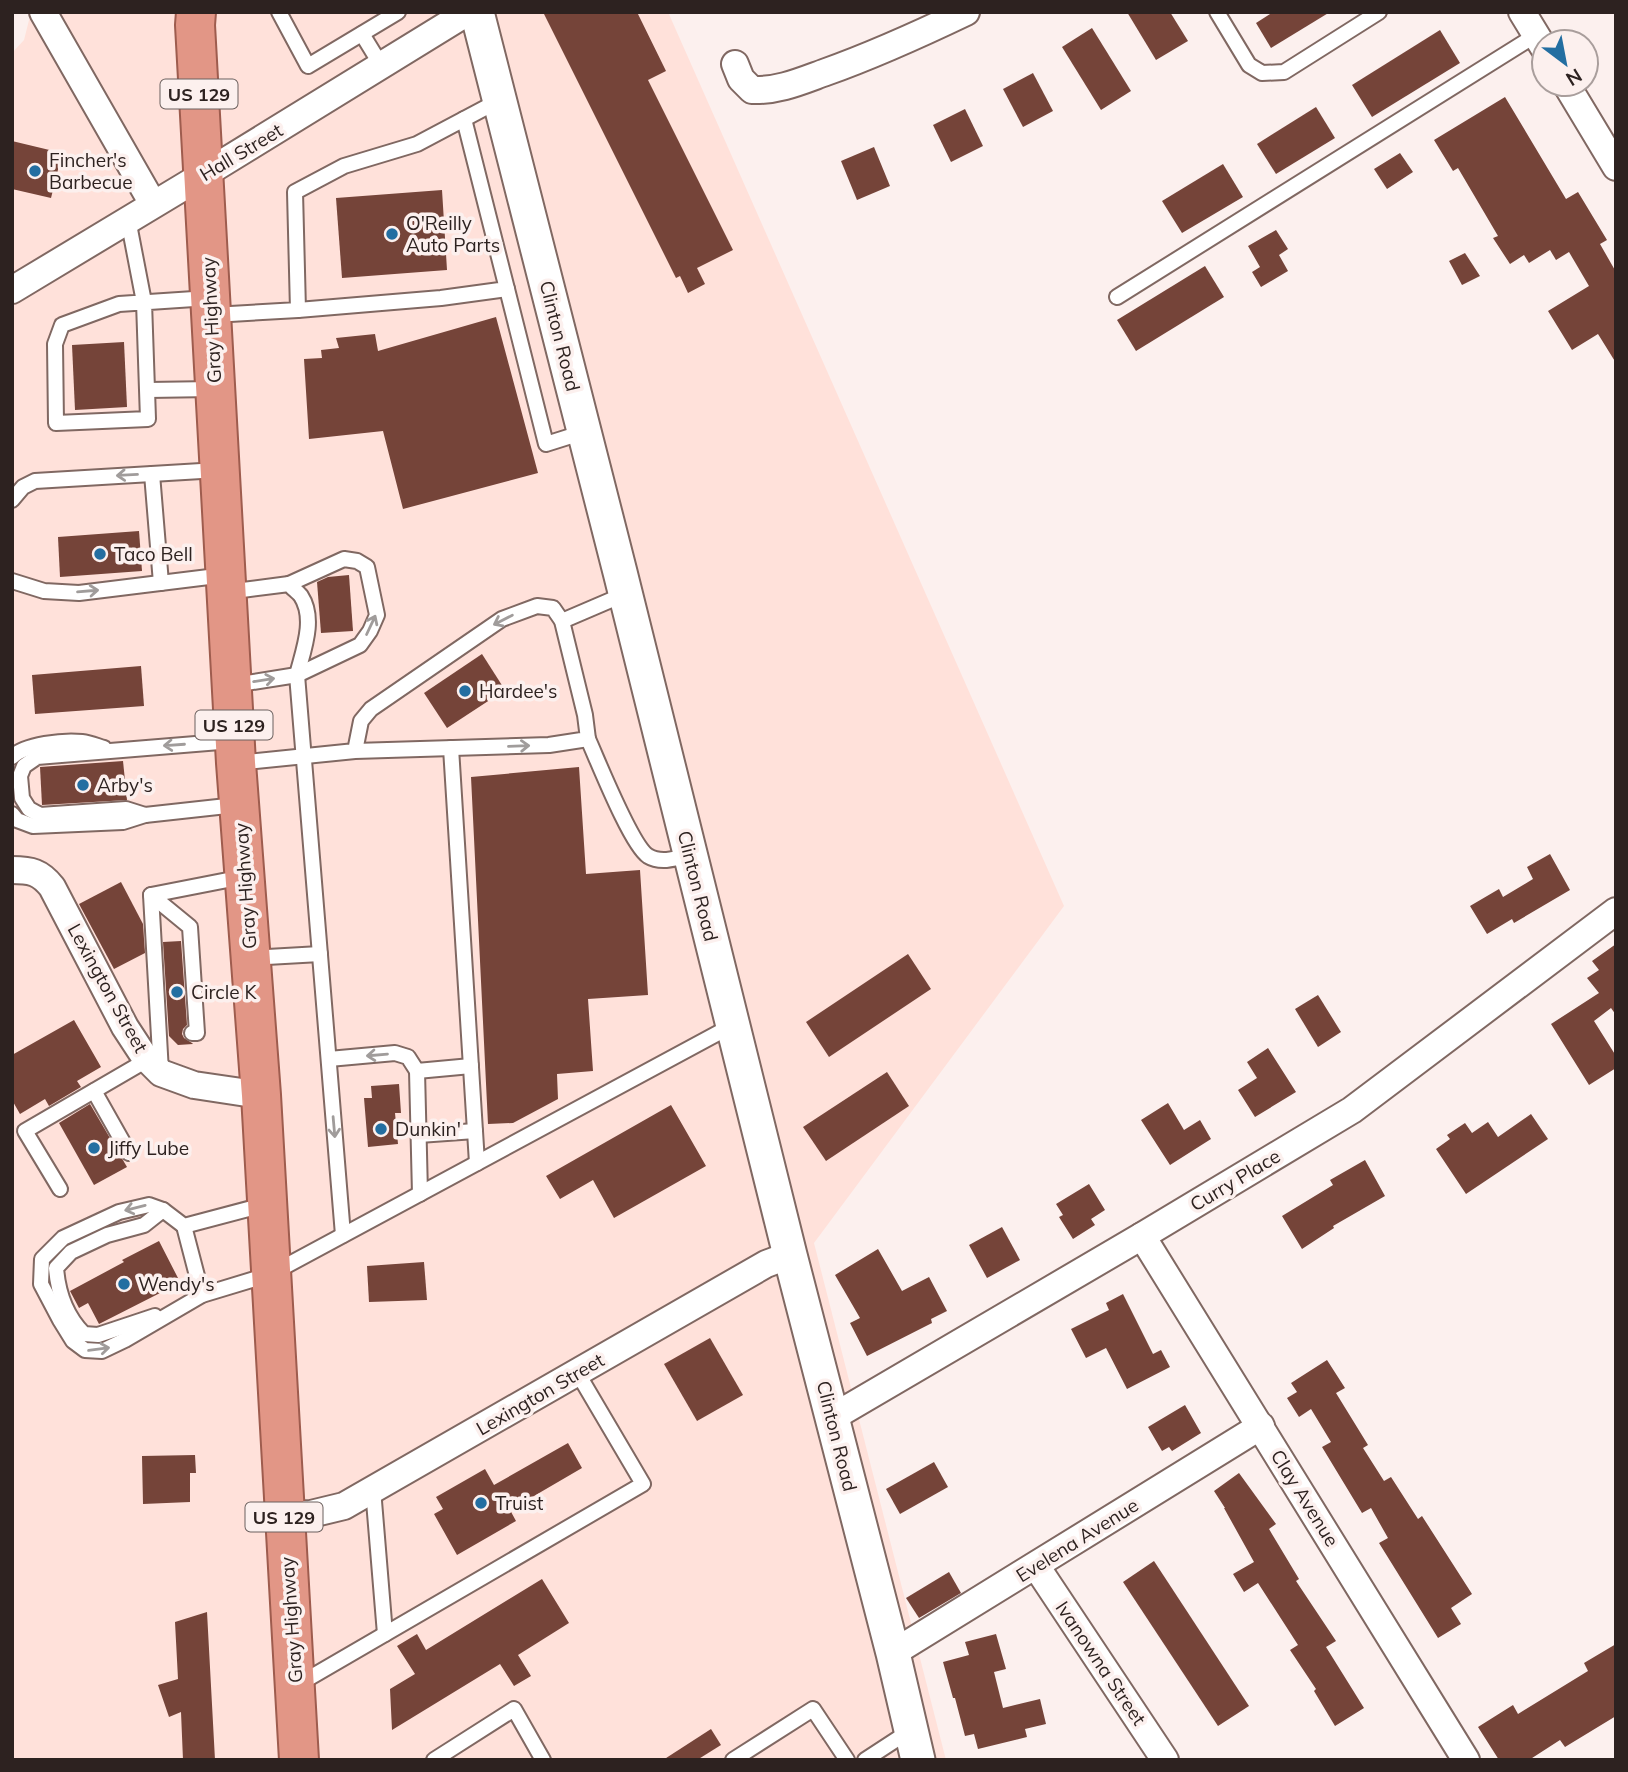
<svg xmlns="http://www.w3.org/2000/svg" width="1628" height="1772" viewBox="0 0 1628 1772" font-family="Mulish,sans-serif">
	<rect width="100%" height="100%" fill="#fcf0ee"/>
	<!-- built -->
	<polygon fill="#ffe1da" points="31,12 668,12 1064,906 814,1243 946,1760 12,1760 12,53 24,40"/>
	<!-- building -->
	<g fill="#754439">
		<polygon points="543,12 637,12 666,71 648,80 733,250 697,268 705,284 688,293 680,276 676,278"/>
		<polygon points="1127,12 1170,12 1188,41 1156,60"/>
		<polygon points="1273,12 1330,12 1271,48 1256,23"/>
		<polygon points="1092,28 1131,91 1101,110 1062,47"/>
		<polygon points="1440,30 1460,63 1372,117 1352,85"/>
		<polygon points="1033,73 1053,111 1023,127 1003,89"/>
		<polygon points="1505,97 1566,199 1578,192 1607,240 1600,244 1616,272 1616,363 1598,334 1572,350 1548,311 1589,286 1569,252 1556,260 1550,250 1529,263 1524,255 1510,264 1493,238 1498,236 1458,168 1453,171 1434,140"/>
		<polygon points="1316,107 1335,138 1276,174 1257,144"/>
		<polygon points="965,109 983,146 951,162 933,125"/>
		<polygon points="12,141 62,153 51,198 12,189"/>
		<polygon points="874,147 890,186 857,200 841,161"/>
		<polygon points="1400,153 1413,172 1387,189 1374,169"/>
		<polygon points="1223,164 1243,197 1182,233 1162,201"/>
		<polygon points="442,190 447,270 342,278 336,198"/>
		<polygon points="1276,230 1288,249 1279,255 1288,271 1261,287 1252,272 1260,267 1248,246"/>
		<polygon points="1465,253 1480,276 1462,285 1449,261"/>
		<polygon points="1205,266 1224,297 1136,351 1117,320"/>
		<polygon points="496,317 538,473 403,509 383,431 309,439 304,359 322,358 321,350 339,348 336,338 375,334 378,351"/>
		<polygon points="124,342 127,407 75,410 72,345"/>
		<polygon points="139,531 142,571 60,577 58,537"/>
		<polygon points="349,575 353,631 321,633 317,582 328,577"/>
		<polygon points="482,654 505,690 447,728 424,693"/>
		<polygon points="141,666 144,706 35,714 32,675"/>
		<polygon points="123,761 127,800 42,805 40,767"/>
		<polygon points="579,767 586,874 640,870 648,995 588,999 593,1071 557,1074 558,1099 513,1123 488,1124 471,777"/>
		<polygon points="1550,854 1570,890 1514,923 1512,919 1487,934 1470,906 1499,889 1503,897 1533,879 1527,867"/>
		<polygon points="121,882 143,924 145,953 114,969 79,904"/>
		<polygon points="181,941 187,1025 183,1029 182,1034 184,1038 192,1043 193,1044 178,1045 169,1036 163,942"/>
		<polygon points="1616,944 1616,1015 1611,1008 1594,1021 1616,1056 1616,1068 1589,1085 1551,1024 1599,993 1587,978 1599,970 1592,961"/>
		<polygon points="908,954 931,989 829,1057 806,1022"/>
		<polygon points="1318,995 1341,1032 1318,1047 1295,1009"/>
		<polygon points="74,1020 101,1067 77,1081 81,1087 49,1106 45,1099 20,1114 12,1100 12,1055"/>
		<polygon points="1268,1048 1296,1092 1255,1117 1238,1090 1257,1078 1247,1062"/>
		<polygon points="887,1072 909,1106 826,1161 803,1127"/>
		<polygon points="399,1084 401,1113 395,1113 398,1144 368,1147 364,1098 372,1098 371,1086"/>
		<polygon points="1168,1103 1184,1130 1200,1120 1211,1139 1170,1165 1141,1120"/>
		<polygon points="90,1104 127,1167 94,1185 59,1123"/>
		<polygon points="671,1105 706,1166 614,1218 593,1180 560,1199 546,1176"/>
		<polygon points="1531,1114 1548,1139 1466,1194 1436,1149 1450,1139 1447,1135 1465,1123 1472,1133 1488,1122 1498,1137"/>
		<polygon points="1365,1160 1385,1196 1333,1226 1334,1228 1302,1249 1282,1216 1333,1185 1330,1180"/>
		<polygon points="1089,1184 1105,1210 1091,1219 1095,1225 1073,1239 1059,1217 1063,1215 1056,1204"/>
		<polygon points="1002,1227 1020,1260 987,1278 969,1245"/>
		<polygon points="159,1241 178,1278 158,1288 160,1293 99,1324 88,1303 79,1308 70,1291 124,1262 122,1260"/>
		<polygon points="878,1249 902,1291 929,1277 947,1311 931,1319 932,1323 867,1356 850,1323 860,1318 835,1275"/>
		<polygon points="424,1262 427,1300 369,1302 367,1266"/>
		<polygon points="1123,1294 1153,1354 1161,1350 1170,1367 1127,1389 1106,1348 1086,1358 1071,1329 1109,1310 1106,1303"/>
		<polygon points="710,1338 743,1395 697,1421 664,1364"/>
		<polygon points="1327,1360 1345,1388 1336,1393 1368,1445 1363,1448 1384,1481 1391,1477 1418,1519 1422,1516 1472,1594 1451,1608 1461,1624 1438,1638 1379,1543 1388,1538 1371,1508 1362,1513 1322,1447 1331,1442 1311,1409 1299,1417 1287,1398 1297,1392 1291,1383"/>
		<polygon points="1185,1405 1201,1433 1172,1451 1169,1447 1162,1451 1148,1427"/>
		<polygon points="568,1443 582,1468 510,1510 516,1521 457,1555 434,1514 443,1509 436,1497 485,1469 494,1485"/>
		<polygon points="195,1455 196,1473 190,1473 190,1502 143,1504 142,1456"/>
		<polygon points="934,1462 948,1487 900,1514 886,1489"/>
		<polygon points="1239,1473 1276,1524 1269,1529 1299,1579 1296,1581 1336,1641 1326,1647 1364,1708 1335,1726 1314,1691 1316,1689 1290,1650 1298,1645 1258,1583 1244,1592 1233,1574 1254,1562 1224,1508 1225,1508 1214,1491"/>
		<polygon points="1154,1561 1249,1706 1218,1726 1123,1582"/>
		<polygon points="949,1572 961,1593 919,1618 906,1598"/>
		<polygon points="542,1579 569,1623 518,1655 531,1676 514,1686 500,1664 392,1730 390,1689 415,1674 397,1646 417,1634 426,1650"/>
		<polygon points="207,1612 215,1760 183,1760 181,1712 169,1717 158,1685 178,1679 175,1622"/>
		<polygon points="996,1634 1006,1669 994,1672 1003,1708 1040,1699 1046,1724 1025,1729 1027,1737 978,1749 974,1734 965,1736 955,1698 953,1698 943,1662 969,1655 965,1642"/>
		<polygon points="1616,1644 1616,1716 1565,1747 1560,1740 1529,1760 1499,1760 1478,1727 1513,1705 1518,1714 1588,1671 1584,1663"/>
		<polygon points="711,1729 721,1745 697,1760 663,1760"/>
	</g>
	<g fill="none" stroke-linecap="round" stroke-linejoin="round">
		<!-- service casing -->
		<g stroke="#806862" stroke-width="18">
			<g id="service">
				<polyline points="279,12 308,66 398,12"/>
				<polyline points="1217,12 1249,65 1262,73 1284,72 1379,12"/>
				<polyline points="362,34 381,65"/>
				<polyline points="128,219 144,302 148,419 56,423 55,344 62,325 119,304 209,298"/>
				<polyline points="507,289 546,444 584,432"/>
				<polyline points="1117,297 1536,35"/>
				<polyline points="298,310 441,298 507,289 464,119"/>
				<polyline points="213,315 298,310 295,192 344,166 417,144 500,100"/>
				<polyline points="148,390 213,389"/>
				<polyline points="152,474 161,583"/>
				<polyline points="12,500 23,487 35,481 218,470"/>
				<polyline points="12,581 44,591 79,593 225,575"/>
				<path d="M227,592l62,-8c3,4 9,8 12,12 15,23 2,55 -4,79l46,560"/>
				<polyline points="562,621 625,594"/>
				<polyline points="234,685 297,675 360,645 370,631 377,615 367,567 357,561 344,559 289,584"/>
				<path d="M588,739c10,22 43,106 60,117 13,8 30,2 43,-1"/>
				<polyline points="451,748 477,1163"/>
				<path d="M12,757c13,-13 52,-17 70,-15 8,1 15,4 22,6"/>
				<polyline points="237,763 355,751 549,745 588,739 585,715 562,621 553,608 537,606 502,619 371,709 361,721 355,751"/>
				<polyline points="12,814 17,820 33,826 123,822 145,815 236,805"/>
				<polyline points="145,815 126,809 40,815 29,809 22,798 20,776 24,766 37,757 232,741"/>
				<polyline points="151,895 190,927 197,1033 192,1033"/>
				<polyline points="251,958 320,954"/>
				<polyline points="329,1059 395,1053 408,1057 417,1071 420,1194"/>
				<polyline points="417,1071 471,1066"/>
				<polyline points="161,1072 151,895 243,877"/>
				<polyline points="94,1091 129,1153"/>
				<polyline points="419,1135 475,1131"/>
				<polyline points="60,1189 25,1131 147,1060"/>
				<polyline points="267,1204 184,1226 163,1210 149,1205 119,1212 63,1238 42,1259 41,1284 60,1320 73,1341 85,1350 102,1351 125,1340 202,1295 271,1274 733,1025"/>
				<polyline points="184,1226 202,1295"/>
				<path d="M155,1316l-57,19 -14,-1c-18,-18 -26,-41 -28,-66l15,-16 36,-17 37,-10 19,-15"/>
				<polyline points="373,1489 385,1634"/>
				<polyline points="299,1684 643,1484 577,1372"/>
				<polyline points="434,1760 514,1709 543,1760"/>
				<polyline points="733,1760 813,1709 847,1760"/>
				<polyline points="865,1760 911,1730"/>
			</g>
		</g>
		<!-- minor casing -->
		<g stroke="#806862" stroke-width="30">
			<g id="minor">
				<polyline points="43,12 153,204"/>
				<polyline points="1522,12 1544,48"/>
				<path d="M735,64l6,15 11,11c27,1 49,-9 74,-18 48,-17 94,-38 140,-60"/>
				<polyline points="1566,84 1616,167"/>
				<polyline points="12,290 203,175 468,12"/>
				<path d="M12,870c19,0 28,2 40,17l73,140 19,29 17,17 33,12 67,10"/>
				<polyline points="1142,1236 1466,1760"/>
				<polyline points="833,1417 1142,1236 1352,1110 1616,911"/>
				<polyline points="284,1515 311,1514 344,1506 766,1264 790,1255"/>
				<polyline points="1036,1566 1165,1760"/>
				<polyline points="893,1653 1261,1426"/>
			</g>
		</g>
		<!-- tertiary casing -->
		<g stroke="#806862" stroke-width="37">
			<polyline id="tertiary" points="477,12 620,572 790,1255 893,1653 918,1760"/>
		</g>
		<!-- trunk casing -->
		<g stroke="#9e5c4e" stroke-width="42">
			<polyline id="trunk" points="196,12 195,25 236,763 261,1095 299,1760"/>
		</g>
		<!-- service -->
		<use href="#service" stroke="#fff" stroke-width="14"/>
		<!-- minor -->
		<use href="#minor" stroke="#fff" stroke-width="26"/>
		<!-- tertiary -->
		<use href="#tertiary" stroke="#fff" stroke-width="33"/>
		<!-- trunk -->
		<use href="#trunk" stroke="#e29686" stroke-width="38"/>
	</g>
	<!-- one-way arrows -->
	<defs><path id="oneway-shaft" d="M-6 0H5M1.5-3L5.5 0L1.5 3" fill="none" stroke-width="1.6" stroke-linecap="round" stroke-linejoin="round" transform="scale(1.75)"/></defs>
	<g stroke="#a09c9b">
		<use href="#oneway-shaft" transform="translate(127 475) rotate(177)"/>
		<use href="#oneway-shaft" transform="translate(88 591) rotate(-5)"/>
		<use href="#oneway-shaft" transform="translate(503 620) rotate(153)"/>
		<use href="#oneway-shaft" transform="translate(371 625) rotate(-65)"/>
		<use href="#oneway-shaft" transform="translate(264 680) rotate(-9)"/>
		<use href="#oneway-shaft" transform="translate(174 745) rotate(176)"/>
		<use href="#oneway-shaft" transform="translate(519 746) rotate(-2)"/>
		<use href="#oneway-shaft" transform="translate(377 1055) rotate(175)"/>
		<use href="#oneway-shaft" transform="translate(334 1127) rotate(85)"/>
		<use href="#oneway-shaft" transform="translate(135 1208) rotate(166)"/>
		<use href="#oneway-shaft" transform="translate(99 1349) rotate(-8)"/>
	</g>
	<!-- markers -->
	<g fill="#236ea1" stroke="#fcf0ee" stroke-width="2.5">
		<circle cx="35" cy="171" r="7"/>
		<circle cx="392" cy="234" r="7"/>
		<circle cx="100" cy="554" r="7"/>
		<circle cx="465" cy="691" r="7"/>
		<circle cx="83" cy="785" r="7"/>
		<circle cx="177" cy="992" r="7"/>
		<circle cx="381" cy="1129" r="7"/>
		<circle cx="94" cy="1148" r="7"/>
		<circle cx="124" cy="1284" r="7"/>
		<circle cx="481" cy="1503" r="7"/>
	</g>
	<g text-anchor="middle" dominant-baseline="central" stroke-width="7" stroke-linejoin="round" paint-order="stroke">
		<!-- shield labels -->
		<g fill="#fcf0ee" stroke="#6b605e" stroke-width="2">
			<rect x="160.5" y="79.5" width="77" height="29" rx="5"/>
			<rect x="195.5" y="710.5" width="77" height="29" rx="5"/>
			<rect x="245.5" y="1502.5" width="77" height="29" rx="5"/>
		</g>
		<g font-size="18" font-weight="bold" fill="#2d2220">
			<text x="199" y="94">US 129</text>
			<text x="234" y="725">US 129</text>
			<text x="284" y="1517">US 129</text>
		</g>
		<!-- street labels -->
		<g font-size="19" fill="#2d2220" stroke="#fcf0ee">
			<text transform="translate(241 152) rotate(-31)">Hall Street</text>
			<text transform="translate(211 320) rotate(-93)">Gray Highway</text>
			<text transform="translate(560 336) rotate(76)">Clinton Road</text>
			<text transform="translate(245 886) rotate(-94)">Gray Highway</text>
			<text transform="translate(698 886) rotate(76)">Clinton Road</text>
			<text transform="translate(108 988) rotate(61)">Lexington Street</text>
			<text transform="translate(1235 1180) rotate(-31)">Curry Place</text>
			<text transform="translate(540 1394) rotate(-30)">Lexington Street</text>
			<text transform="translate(837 1436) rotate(76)">Clinton Road</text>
			<text transform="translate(1305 1498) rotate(58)">Clay Avenue</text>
			<text transform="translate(1077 1540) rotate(-32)">Evelena Avenue</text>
			<text transform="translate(291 1620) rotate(-94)">Gray Highway</text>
			<text transform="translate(1101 1663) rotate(56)">Ivanowna Street</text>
		</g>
		<!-- poi labels -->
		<g font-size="19" fill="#2d2220" stroke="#fcf0ee" text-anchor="start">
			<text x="49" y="160">Fincher's<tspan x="49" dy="22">Barbecue</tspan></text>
			<text x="406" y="223">O'Reilly<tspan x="406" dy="22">Auto Parts</tspan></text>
			<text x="114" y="554">Taco Bell</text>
			<text x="479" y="691">Hardee's</text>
			<text x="97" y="785">Arby's</text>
			<text x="191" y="992">Circle K</text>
			<text x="395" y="1129">Dunkin'</text>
			<text x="108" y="1148">Jiffy Lube</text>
			<text x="138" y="1284">Wendy's</text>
			<text x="495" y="1503">Truist</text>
		</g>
	</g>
	<!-- border -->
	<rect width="1628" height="1772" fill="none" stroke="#2d2220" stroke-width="28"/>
	<!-- north arrow -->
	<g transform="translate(1565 63) rotate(148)"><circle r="33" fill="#fcf0ee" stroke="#a99e9c" stroke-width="2"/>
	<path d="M0-5L12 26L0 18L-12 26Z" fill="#236ea1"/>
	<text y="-10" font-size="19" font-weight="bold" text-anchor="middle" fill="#2d2220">N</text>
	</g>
</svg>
